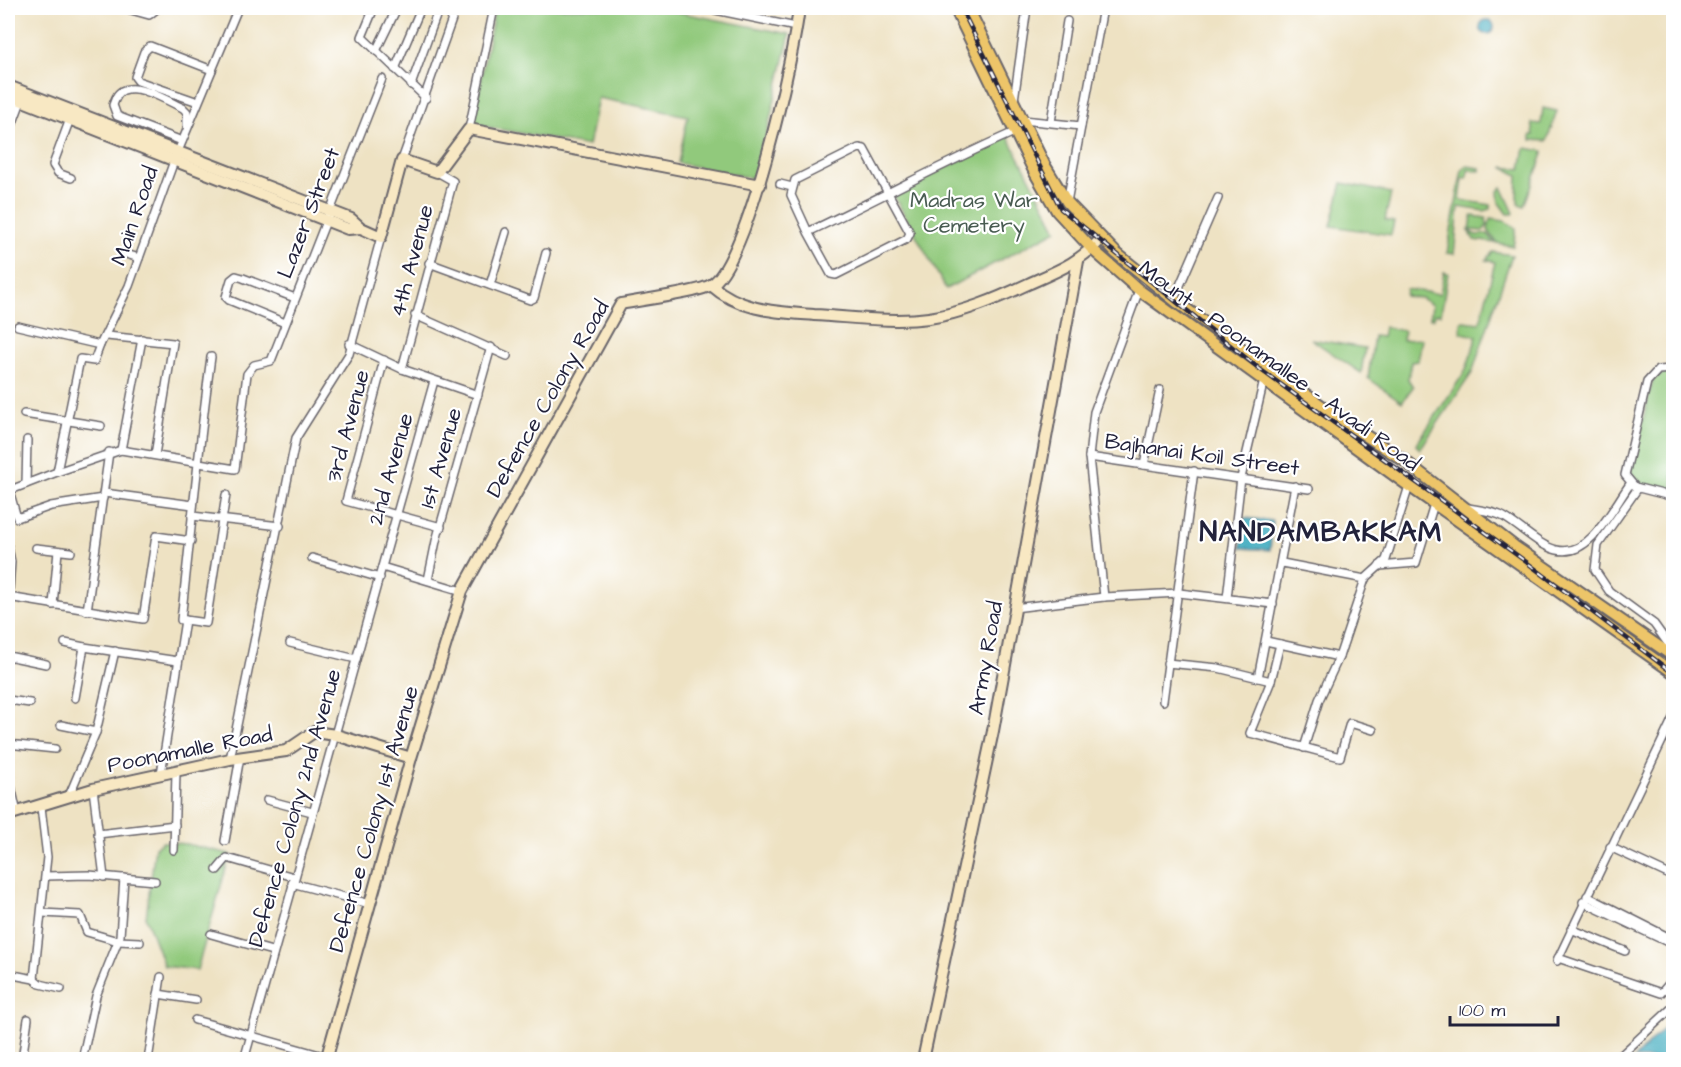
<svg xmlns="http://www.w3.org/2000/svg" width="1681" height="1067" viewBox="0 0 1681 1067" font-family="'Architects Daughter',sans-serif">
	<rect width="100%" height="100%" fill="#fff"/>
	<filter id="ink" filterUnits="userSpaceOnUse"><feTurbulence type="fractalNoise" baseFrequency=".0167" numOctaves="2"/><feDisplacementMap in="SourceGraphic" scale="12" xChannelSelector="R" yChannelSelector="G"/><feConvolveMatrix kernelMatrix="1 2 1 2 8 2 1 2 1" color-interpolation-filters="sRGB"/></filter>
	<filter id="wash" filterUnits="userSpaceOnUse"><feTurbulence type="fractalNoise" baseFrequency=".008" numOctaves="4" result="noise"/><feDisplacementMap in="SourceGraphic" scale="24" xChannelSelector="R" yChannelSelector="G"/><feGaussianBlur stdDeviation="1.35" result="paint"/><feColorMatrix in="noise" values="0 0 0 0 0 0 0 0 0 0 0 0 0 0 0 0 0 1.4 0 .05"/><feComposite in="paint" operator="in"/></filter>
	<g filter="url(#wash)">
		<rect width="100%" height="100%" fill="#eee2c3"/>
		<!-- green -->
		<g fill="#91c97c" stroke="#5a765c" stroke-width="1.5">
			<polygon points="495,8 657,8 790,34 756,179 678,163 688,116 598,98 588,146 472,124"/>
			<polygon points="1543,108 1557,111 1547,141 1531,140 1531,135 1534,135 1532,123 1541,124"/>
			<polygon points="1008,136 1057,230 946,289 893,194"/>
			<polygon points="1525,148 1544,151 1524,206 1519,204 1517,197 1518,175 1503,167 1521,169"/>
			<polygon points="1467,166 1480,168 1480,171 1468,170 1467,178 1463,178 1460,200 1491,205 1491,209 1484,211 1459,207 1454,254 1447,253 1462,170"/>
			<polygon points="1342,183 1391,193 1385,220 1394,222 1391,235 1331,226"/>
			<polygon points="1502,187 1514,213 1513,214 1507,214 1499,203 1498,191"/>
			<polygon points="1472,216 1486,218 1487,226 1483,231 1470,230"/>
			<polygon points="1490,219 1505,221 1516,229 1513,246 1497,243 1488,230"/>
			<polygon points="1469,231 1476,235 1488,234 1495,243 1474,240"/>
			<polygon points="1493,252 1512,255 1472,373 1420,449 1416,445 1466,370 1477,336 1461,333 1461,323 1463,321 1480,323 1495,262 1486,260"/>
			<polygon points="1444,272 1448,273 1441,314 1435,313 1434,318 1430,318 1432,305 1421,298 1405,296 1406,289 1440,294"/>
			<polygon points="1384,327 1404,331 1403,340 1422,339 1418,361 1411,362 1408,379 1413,387 1402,402 1368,378 1374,336 1382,337"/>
			<polygon points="1311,339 1365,348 1361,373"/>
			<polygon points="1665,372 1673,373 1673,493 1640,484 1630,472 1653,379"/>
			<polygon points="163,842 186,844 230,854 197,970 164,966 146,918 155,847"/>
		</g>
		<!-- water -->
		<g fill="#3eaabe" stroke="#30667c" stroke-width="1.5">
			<circle cx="1487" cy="27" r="7"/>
			<polygon points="1244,518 1273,521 1270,550 1241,548"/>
			<polygon points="1673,1018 1673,1059 1634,1059"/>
		</g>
	</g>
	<g filter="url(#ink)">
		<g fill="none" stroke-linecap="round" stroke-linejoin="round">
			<!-- street casing -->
			<g stroke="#69656b" stroke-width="10">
				<g id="street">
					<polyline points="124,8 149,15 158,8"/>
					<polyline points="336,8 337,8"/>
					<polyline points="374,8 362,37 426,98"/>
					<polyline points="706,8 796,27"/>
					<polyline points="376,51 397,8"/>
					<polyline points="395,69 421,8"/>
					<polyline points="411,85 439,8"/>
					<polyline points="1014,100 1027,8"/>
					<polyline points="198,102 138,81 135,77 144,52 150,46 212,70"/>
					<polyline points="70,119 53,165 58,173 71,178"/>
					<polyline points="1023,120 1081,126"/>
					<polyline points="1051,122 1067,21"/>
					<polyline points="469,129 494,8"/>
					<polyline points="8,136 23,96"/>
					<path d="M182,141l-65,-25 -4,-11c2,-5 4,-13 11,-15 16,-6 44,11 59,18l4,4v14"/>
					<polyline points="402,160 456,8"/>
					<polyline points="780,184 792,187"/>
					<polyline points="1067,202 1103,8"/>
					<path d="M808,232l-17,-37 4,-15 64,-32 5,1 46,84 -3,6 -71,36 -5,-1 -23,-42c73,-34 144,-74 218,-105"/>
					<polyline points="126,254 139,258"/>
					<polyline points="429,263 530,300 534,298 546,253"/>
					<polyline points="490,285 506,232"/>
					<polyline points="1174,299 1218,198"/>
					<polyline points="415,315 507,356"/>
					<polyline points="285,323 229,300 226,297 231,280 236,276 243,278 295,298"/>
					<polyline points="18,326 100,345"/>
					<polyline points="107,336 173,343 155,455"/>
					<polyline points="349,344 402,369 478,395"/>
					<polyline points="384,360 346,501 441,527"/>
					<polyline points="402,369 453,181 437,172"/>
					<polyline points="1674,369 1658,370 1647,382 1625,475 1635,487 1674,497"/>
					<polyline points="24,414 101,426"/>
					<polyline points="121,450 142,339"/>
					<polyline points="1089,457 1309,489"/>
					<polyline points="1144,465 1160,390"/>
					<polyline points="57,472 121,450 235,469 247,374 254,365 271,361 382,79"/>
					<polyline points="26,484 27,440"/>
					<polyline points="1638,488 1598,545 1595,570 1609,591 1654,624 1674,652"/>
					<polyline points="9,490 17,518 51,506 103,498"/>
					<polyline points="8,491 57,472 80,359 94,361 100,345 129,286 174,161 238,8"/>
					<polyline points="104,493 193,505"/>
					<path d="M1468,508c11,2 26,3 36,9 29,17 55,54 88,20 15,-15 26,-36 38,-53"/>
					<polyline points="192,516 280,526"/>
					<polyline points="8,547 11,562 8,604"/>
					<polyline points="36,548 71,552"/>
					<polyline points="312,558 380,578"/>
					<polyline points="1282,563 1365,579"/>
					<polyline points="1379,566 1416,563 1434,504"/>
					<polyline points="382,567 462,591"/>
					<polyline points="428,580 436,541 491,347"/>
					<polyline points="8,597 143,619 156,536 191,541"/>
					<polyline points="1104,597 1089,457 1094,412 1139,290"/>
					<polyline points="1227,598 1241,478 1264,380"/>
					<polyline points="53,605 58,551"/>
					<polyline points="1014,608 1104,597 1179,593 1273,604"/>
					<polyline points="87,611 109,452"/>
					<polyline points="185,620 206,623 226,495"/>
					<polyline points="1266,641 1339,657"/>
					<polyline points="65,643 84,647"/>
					<polyline points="290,643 356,659"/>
					<polyline points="1280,644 1271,681 1250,733 1340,757 1350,723 1373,730"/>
					<polyline points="8,656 46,664"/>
					<polyline points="1167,663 1218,668 1271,681"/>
					<polyline points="1258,678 1295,486"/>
					<polyline points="75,698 84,647 178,661"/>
					<polyline points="8,700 30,703"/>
					<polyline points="1163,701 1194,471"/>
					<polyline points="61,725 96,732"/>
					<polyline points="8,744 55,749"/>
					<polyline points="1304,748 1319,700 1339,657 1365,579 1386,560 1409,486"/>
					<polyline points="230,759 296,438 349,354 381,237"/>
					<polyline points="8,773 17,813"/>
					<path d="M161,774l24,-154h-4c10,-88 18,-176 30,-263"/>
					<polyline points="93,789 104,877"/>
					<polyline points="69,796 96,732 115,651"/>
					<polyline points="267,800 312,812"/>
					<polyline points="98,834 175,825"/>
					<polyline points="225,841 240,757"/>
					<polyline points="1610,847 1674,877"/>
					<polyline points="174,850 176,772"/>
					<polyline points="217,870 227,858 294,877"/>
					<polyline points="46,876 89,875 155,881"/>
					<polyline points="292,883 370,904"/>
					<polyline points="1587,896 1674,940"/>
					<polyline points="1583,902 1674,945"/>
					<polyline points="42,913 80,915 87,932 118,941 140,942"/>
					<polyline points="1571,929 1625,951"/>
					<polyline points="211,934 272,951"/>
					<polyline points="1558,958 1661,993 1674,978"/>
					<polyline points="1557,961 1674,716"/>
					<polyline points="8,974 34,979 47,857 41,807"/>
					<polyline points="34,979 40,984 61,989"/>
					<polyline points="158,994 196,1000"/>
					<polyline points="195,1020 327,1057"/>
					<polyline points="22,1060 28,1019"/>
					<polyline points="82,1060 96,996 120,936 124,878"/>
					<polyline points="148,1060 161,977"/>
					<polyline points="244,1060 434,381"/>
					<polyline points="1616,1060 1674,1006"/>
				</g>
			</g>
			<!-- secondary casing -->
			<g stroke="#69656b" stroke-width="14">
				<g id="secondary">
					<polyline points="8,86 351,219 361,228 381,237 402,160 437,172 469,129 760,185"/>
					<polyline points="8,95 348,229 361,228"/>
					<path d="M711,285c29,26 66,27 103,30 38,2 77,8 115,3 34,-5 67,-19 99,-34 29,-13 51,-21 73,-45"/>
					<polyline points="8,815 93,789 230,759 286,751 314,732 336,735 411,758"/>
					<path d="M326,1060l85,-302 51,-167 159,-287c18,-4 77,-11 90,-19 37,-21 83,-231 88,-277"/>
					<polyline points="923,1060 993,731 1078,261"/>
				</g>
			</g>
			<!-- primary casing -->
			<g stroke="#69656b" stroke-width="14">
				<g id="primary">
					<polyline points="955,8 1035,173 1057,211 1092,249 1139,290 1409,486 1674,673"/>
					<polyline points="968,8 1044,164 1067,202 1116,253 1178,303 1343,421 1405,461 1514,546 1674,657"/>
				</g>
			</g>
			<!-- street -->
			<use href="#street" stroke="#fff" stroke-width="7"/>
			<!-- secondary -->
			<use href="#secondary" stroke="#f8e8c3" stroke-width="10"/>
			<!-- primary -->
			<use href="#primary" stroke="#edc569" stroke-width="10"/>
			<!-- rail casing -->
			<g stroke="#22223b" stroke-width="4.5">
				<polyline id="rail" points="961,8 1061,209 1261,370 1525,561 1674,674"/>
			</g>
			<!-- rail -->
			<use href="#rail" stroke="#fff" stroke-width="2" stroke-dasharray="7" stroke-linecap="butt"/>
		</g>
	</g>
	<g text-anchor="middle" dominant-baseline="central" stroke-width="4.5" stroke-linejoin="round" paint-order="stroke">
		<!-- park labels -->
		<g font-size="22" fill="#495c52" stroke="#fff">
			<text x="974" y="200">Madras War<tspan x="974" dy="25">Cemetery</tspan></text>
		</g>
		<!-- street labels -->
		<g font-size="22" fill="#22223b" stroke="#fff">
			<text transform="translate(309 213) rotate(-69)">Lazer Street</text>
			<text transform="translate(135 216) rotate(-71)">Main Road</text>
			<text transform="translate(412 261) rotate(-75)">4th Avenue</text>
			<text transform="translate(1279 366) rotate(36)">Mount - Poonamallee - Avadi Road</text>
			<text transform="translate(548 399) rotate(-60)">Defence Colony Road</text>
			<text transform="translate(348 426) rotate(-75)">3rd Avenue</text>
			<text transform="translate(1202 455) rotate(8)">Bajhanai Koil Street</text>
			<text transform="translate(441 458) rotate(-74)">1st Avenue</text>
			<text transform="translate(391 469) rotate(-74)">2nd Avenue</text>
			<text transform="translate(986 658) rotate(-80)">Army Road</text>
			<text transform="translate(190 750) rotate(-11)">Poonamalle Road</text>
			<text transform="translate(295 808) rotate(-74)">Defence Colony 2nd Avenue</text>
			<text transform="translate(374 819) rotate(-74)">Defence Colony 1st Avenue</text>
		</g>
		<!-- district labels -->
		<g font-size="28" font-weight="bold" letter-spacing="1.5" fill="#22223b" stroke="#fff">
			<text x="1321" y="532">NANDAMBAKKAM</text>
		</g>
	</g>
	<!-- margin -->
	<rect width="1681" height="1067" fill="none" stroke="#fff" stroke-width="30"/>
	<!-- scale -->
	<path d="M1450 1016v9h108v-9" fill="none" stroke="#22223b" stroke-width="3"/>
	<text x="1459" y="1016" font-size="18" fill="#22223b" stroke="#ffffff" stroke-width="4.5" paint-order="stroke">100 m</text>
</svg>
